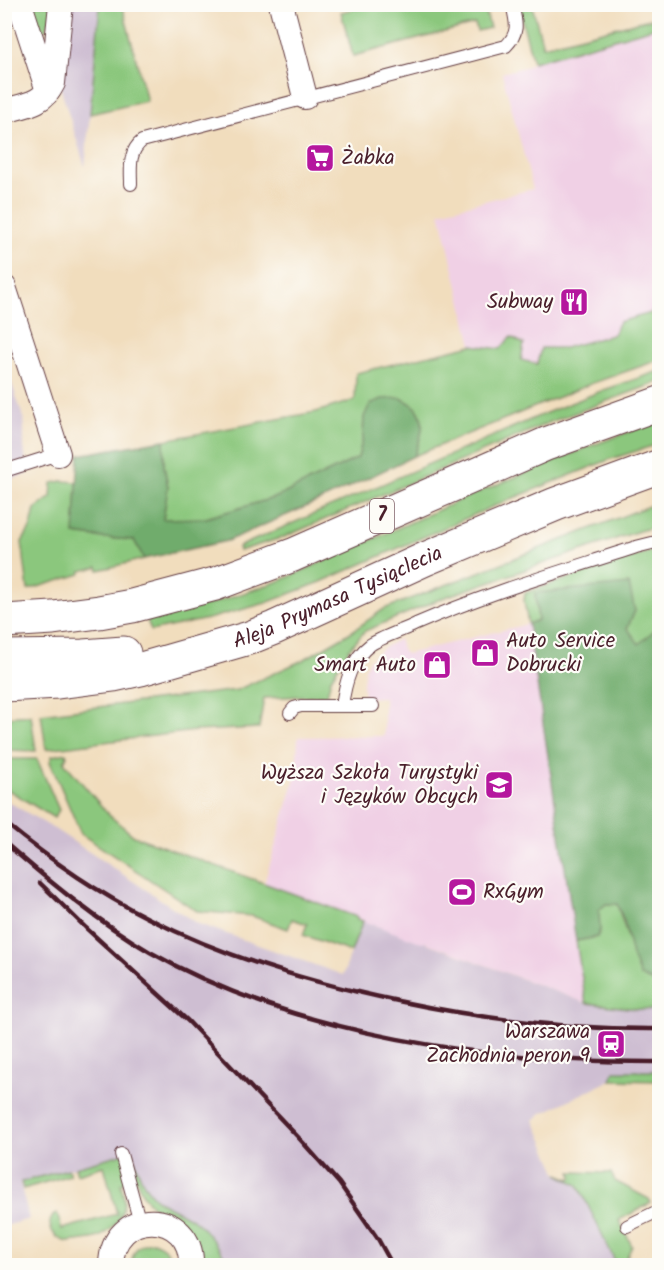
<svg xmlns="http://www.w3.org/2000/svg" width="664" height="1270" viewBox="0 0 664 1270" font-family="Kalam,sans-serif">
	<rect width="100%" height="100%" fill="#fdfcf7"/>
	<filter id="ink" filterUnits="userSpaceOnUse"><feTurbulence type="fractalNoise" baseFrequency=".0167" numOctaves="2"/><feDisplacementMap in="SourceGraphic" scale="12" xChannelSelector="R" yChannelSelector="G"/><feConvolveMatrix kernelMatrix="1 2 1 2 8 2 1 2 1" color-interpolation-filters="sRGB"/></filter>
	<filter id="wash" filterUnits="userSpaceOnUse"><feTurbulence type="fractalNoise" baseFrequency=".008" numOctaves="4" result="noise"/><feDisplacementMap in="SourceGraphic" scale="24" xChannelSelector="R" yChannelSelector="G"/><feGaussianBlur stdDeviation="1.35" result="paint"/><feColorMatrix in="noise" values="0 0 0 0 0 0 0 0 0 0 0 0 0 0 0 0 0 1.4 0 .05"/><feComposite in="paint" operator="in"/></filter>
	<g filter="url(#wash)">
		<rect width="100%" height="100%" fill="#f1ddbd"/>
		<!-- built -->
		<g fill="#f0d0e5">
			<polygon points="659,26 660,155 658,156 660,161 660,304 651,313 619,322 616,327 615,332 612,335 564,348 541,348 537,364 520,360 500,349 472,345 440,212 533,189 502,73 528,66 533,62"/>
			<polygon points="528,624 545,736 586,1003 425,942 424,944 357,919 356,917 264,884 296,775 298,737 384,736 384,697 364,698 363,683 365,669 369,660 383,648 399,639 403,651 406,654"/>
		</g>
		<!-- industrial -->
		<g fill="#cebed2">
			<polygon points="67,5 100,5 85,167 60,86"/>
			<polygon points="4,360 24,420 24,446 27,474 5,481"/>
			<polygon points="4,799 56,830 196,923 343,975 363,921 423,943 424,942 586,1003 637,1009 659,1010 659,1071 614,1071 611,1080 542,1113 534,1120 558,1174 578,1185 617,1265 231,1265 202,1228 196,1222 159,1201 147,1190 139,1175 131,1151 20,1183 29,1219 5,1226"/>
		</g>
		<!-- green -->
		<g fill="#8bc77d" stroke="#6a7354" stroke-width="1.5">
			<polygon points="26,5 54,5 48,26 44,31 34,30"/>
			<polygon points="100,5 122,5 147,101 90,114"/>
			<polygon points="369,5 484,5 490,28 477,31 475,24 353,56 341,12"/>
			<polygon points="518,5 532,5 543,46 654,18 657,27 533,62"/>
			<path d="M659,304v56l-66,23 -179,73c5,-15 14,-33 3,-47 -3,-5 -11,-8 -16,-11l-37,19 -1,21 -5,20 -81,39 -71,21 -43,2 5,-33 -4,-21v-26l152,-28 39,-12 1,-27 116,-28 28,4 11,-12 13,7 -3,16 16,4 4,-16h23l48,-13c5,-4 3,-9 7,-13l32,-9z"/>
			<polygon points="659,371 659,382 553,421 284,537 239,551 238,547 546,413 601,391"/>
			<polygon points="659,421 659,444 611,459 501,503 321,582 266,603 208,619 151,631 147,620 211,604 282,580 467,497 593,445"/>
			<polygon points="62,481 77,482 75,534 104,538 134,540 144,559 99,570 98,567 81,571 81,574 28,590 22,542 31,527 35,509 51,497 52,483"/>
			<polygon points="659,502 659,526 639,531 445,597 365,631 350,648 331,678 327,695 264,698 259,728 195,731 46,749 41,714 237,690 303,660 351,632 384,609"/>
			<polygon points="659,549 659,626 639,645 627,628 635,611 535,593 538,621 528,624 524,601 525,593 629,558"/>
			<polygon points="31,715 36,751 5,750 5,717"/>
			<polygon points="66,753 67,756 64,762 109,815 134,836 357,917 357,919 363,921 351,952 303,935 307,924 292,919 288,929 252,916 197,911 81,834 50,762 52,756"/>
			<polygon points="4,759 37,759 59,810 54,818 5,788"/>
			<polygon points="606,904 617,904 640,976 659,985 659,1010 637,1009 586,1003 576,941 597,937 600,930 598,910"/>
			<polygon points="614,1071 659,1071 659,1081 611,1080"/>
			<path d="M132,1151c6,20 11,40 30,52 11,6 23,11 33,18 13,9 26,32 36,44h-23l-5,-7 -3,-12 -24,-29 -24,-11 -8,-9 -8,-18 -15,4c1,6 3,13 3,19 -1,16 -13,31 -28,36 -9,2 -19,3 -28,4 -14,-2 -26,-20 -11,-29l5,16 55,-15 -13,-48 -27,8 -2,-7z"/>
			<polygon points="68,1169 70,1175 23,1189 21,1182"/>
			<polygon points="571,1172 611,1173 615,1181 649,1199 651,1203 619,1220 632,1246 623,1265 617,1265 578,1185 558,1174 571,1179 573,1176"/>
			<path d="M153,1242c12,4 18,11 17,23h-38c-1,-14 7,-22 21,-23z"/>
		</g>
		<!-- forest -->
		<g fill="#70ac6c" stroke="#5d664c" stroke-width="1.5">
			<path d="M401,398c5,3 13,6 16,11 11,14 2,32 -3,47l-88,42 -99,43 -83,18 -10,-19 -30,-2 -30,-4 5,-79 85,-15v26l4,21 -5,32 43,-1 71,-21 81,-39 5,-20 1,-21 6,-13 12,-5z"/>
			<polygon points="629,584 635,611 627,628 639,644 659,626 659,985 640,976 632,956 624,921 617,904 606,904 599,910 600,930 597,937 576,941 528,624 538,620 535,593"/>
		</g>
	</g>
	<g filter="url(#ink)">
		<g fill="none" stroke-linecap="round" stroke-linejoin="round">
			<!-- lane casing -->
			<g stroke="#633c41" stroke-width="14">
				<g id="lane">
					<path d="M131,184c0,-15 -3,-32 11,-43l364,-95c14,-14 10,-24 6,-42"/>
					<polyline points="4,471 58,454"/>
					<path d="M342,706c3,-22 9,-47 28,-61 10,-7 34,-15 46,-21 71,-31 147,-53 220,-77l24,-6"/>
					<polyline points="290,713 294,708 301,706 373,706"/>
					<polyline points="121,1154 140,1223"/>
					<polyline points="627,1226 660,1210"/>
				</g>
			</g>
			<!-- street casing -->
			<g stroke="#633c41" stroke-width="26">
				<g id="street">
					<polyline points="20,4 48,91"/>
					<polyline points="281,4 305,97"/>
					<path d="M4,111c21,-6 39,-7 49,-28l8,-79"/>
					<polyline points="4,287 58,454"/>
					<path d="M111,1266c0,-60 83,-58 80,0"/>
				</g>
			</g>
			<!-- primary casing -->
			<g stroke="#633c41" stroke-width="35">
				<g id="primary">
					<polyline points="4,621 53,618 99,612 132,606 215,584 293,555 546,444 660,403"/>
					<polyline points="4,657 83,656 124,653"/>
					<path id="s1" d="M4,685l54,-3 56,-7 27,-6 108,-31 25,-10 151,-69 131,-55 104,-38"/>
				</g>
			</g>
			<!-- lane -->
			<use href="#lane" stroke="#fff" stroke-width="12"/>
			<!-- street -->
			<use href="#street" stroke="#fff" stroke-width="24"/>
			<!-- primary -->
			<use href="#primary" stroke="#fff" stroke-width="33"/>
			<!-- rail -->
			<g stroke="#4a1f2b" stroke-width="4.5">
				<path d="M4,822c45,37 92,70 144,96 78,40 164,65 250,83 85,18 174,29 262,28"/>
				<path d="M4,842c46,40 93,79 146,110 147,84 342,111 510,110"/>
				<polyline points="40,883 86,928 188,1021 298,1137 339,1183 378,1239 393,1266"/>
			</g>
		</g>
	</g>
	<!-- icons -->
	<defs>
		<g id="supermarket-square" transform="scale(1.5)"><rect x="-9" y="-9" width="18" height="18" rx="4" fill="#b5179e" stroke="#fdfcf7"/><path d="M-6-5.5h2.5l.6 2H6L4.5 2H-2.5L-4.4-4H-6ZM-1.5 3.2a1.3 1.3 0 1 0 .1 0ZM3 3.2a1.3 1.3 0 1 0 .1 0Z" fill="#fff"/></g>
		<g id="restaurant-square" transform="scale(1.5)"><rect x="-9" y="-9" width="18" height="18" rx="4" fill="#b5179e" stroke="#fdfcf7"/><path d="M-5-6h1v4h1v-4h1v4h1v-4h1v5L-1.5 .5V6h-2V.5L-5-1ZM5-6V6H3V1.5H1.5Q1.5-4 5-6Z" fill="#fff"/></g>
		<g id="shop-square" transform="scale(1.5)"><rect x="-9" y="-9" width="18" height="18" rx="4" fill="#b5179e" stroke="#fdfcf7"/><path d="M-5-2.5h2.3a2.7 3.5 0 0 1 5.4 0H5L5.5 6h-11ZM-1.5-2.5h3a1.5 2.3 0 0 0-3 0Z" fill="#fff"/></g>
		<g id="university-square" transform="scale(1.5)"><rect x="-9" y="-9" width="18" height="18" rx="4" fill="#b5179e" stroke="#fdfcf7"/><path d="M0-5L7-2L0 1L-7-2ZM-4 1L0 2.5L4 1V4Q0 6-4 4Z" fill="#fff"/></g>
		<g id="stadium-square" transform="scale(1.5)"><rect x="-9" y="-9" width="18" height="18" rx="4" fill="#b5179e" stroke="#fdfcf7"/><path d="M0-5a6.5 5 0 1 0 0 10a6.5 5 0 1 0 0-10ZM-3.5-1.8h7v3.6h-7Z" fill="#fff"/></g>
		<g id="station-square" transform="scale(1.5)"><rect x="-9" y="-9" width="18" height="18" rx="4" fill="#b5179e" stroke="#fdfcf7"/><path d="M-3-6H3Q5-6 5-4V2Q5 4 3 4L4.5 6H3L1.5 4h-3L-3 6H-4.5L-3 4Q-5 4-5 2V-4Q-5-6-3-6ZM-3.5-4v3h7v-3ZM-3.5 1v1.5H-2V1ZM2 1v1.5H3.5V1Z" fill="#fff"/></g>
	</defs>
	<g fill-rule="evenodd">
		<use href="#supermarket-square" x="320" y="158"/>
		<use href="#restaurant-square" x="574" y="302"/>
		<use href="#shop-square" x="485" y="653"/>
		<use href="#shop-square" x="437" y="665"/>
		<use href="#university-square" x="499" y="785"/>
		<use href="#stadium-square" x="462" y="892"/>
		<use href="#station-square" x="611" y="1044"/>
	</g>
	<g text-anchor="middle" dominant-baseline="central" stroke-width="4.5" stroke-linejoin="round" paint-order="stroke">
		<!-- shield labels -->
		<rect fill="#fdfcf7" stroke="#806168" stroke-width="1.5" x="370" y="499" width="24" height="34" rx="4.5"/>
		<g font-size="20" font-weight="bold" fill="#4a1f2b">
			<text x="382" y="516">7</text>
		</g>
		<!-- poi labels -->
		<g font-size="21" fill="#4a1f2b" stroke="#fdfcf7" text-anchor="end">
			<text x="341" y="158" text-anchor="start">Żabka</text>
			<text x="553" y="302">Subway</text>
			<text x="506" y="641" text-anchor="start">Auto Service<tspan x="506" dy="24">Dobrucki</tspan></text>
			<text x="416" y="665">Smart Auto</text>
			<text x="478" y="773">Wyższa Szkoła Turystyki<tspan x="478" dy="24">i Języków Obcych</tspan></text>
			<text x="483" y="892" text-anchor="start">RxGym</text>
			<text x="590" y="1032">Warszawa<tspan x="590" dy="24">Zachodnia peron 9</tspan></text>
		</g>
		<!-- street labels -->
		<g font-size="21" fill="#4a1f2b" stroke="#fdfcf7">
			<text stroke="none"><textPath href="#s1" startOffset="348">Aleja Prymasa Tysiąclecia</textPath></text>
		</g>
	</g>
	<!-- margin -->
	<rect width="664" height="1270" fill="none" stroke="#fdfcf7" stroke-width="24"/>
</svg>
